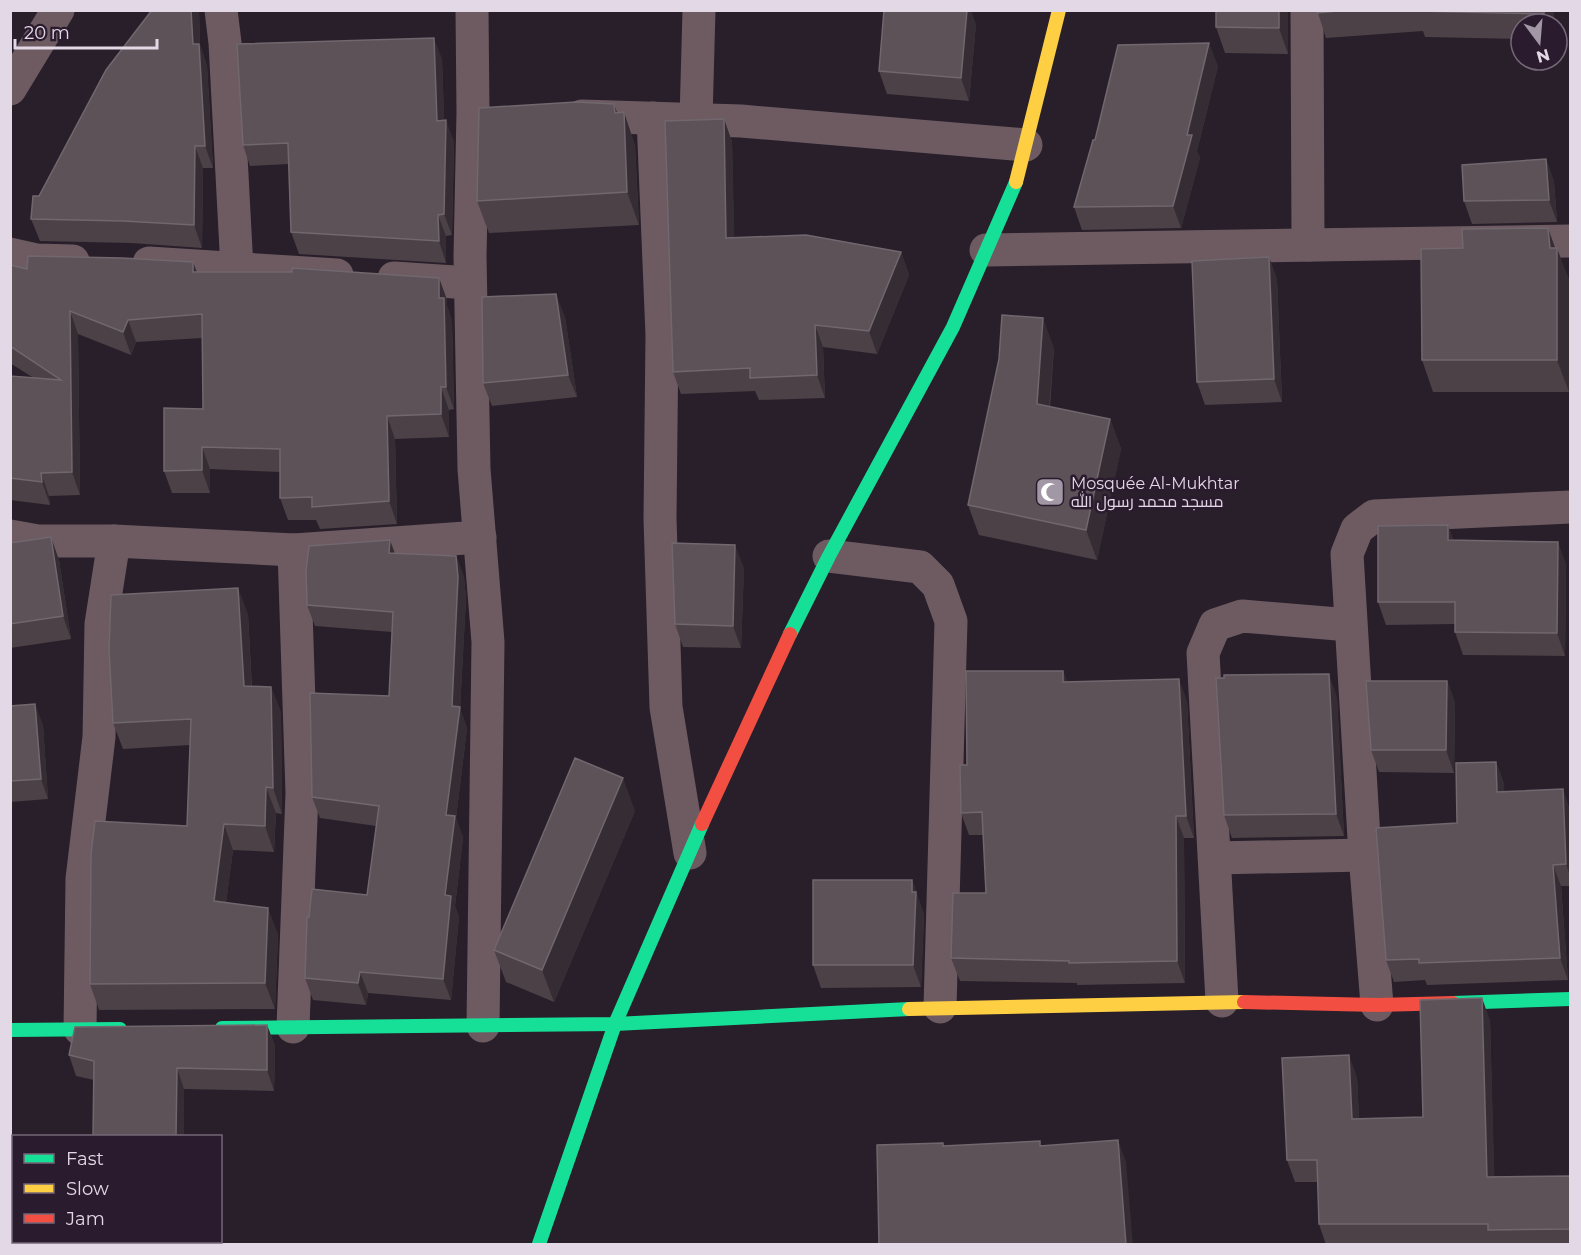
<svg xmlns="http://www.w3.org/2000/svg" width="1581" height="1255" viewBox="0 0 1581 1255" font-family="Montserrat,Cairo,sans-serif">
	<rect width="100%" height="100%" fill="#281f2a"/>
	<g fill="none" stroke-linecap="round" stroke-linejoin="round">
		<!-- street -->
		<g stroke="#6d5b61" stroke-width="33">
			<polyline points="221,10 225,43 237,269"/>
			<polyline points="472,10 473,112 470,256 474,469 488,642 483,1026"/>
			<polyline points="1307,10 1308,245"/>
			<polyline points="10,89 58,10"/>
			<polyline points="582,116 741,121 1026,145"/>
			<polyline points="653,118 662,335 660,519 666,707 690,853"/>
			<polyline points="696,119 699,10"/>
			<polyline points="986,250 1570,241"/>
			<polyline points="10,254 37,260 73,261"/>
			<polyline points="149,263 337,275"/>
			<polyline points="394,278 470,283"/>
			<polyline points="10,536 38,541 114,541 294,550"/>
			<polyline points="829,556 920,567 938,585 951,621 940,1007"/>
			<polyline points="1215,858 1365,855"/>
			<polyline points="1222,1001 1203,653 1215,625 1242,616 1350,625"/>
			<polyline points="1377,1005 1365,855 1347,554 1357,529 1374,516 1570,507"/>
			<polyline points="293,1027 302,793 294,550 480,537"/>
			<polyline points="80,1029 82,879 99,737 101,624 114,541"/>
		</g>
		<!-- fast -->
		<g stroke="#16e098" stroke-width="14">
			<polyline points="790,634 829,556 953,327 1016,182"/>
			<polyline points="1453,1003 1570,999"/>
			<polyline points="222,1028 615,1024 909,1009"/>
			<polyline points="10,1030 120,1029"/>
			<polyline points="539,1244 615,1024 702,824"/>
		</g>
		<!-- slow -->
		<g stroke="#ffcf43" stroke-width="14">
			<polyline points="1016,182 1059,10"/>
			<polyline points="909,1009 1244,1002"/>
		</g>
		<!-- jam -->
		<g stroke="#f24e42" stroke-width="14">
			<polyline points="702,824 790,634"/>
			<polyline points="1244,1002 1377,1005 1453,1003"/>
		</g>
	</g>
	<!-- wall -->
	<g fill="#4b4147">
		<polygon points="152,10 199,10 200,45 207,66 213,168 203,168 202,248 131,243 40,241 31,219 39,196"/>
		<polygon points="1288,10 1288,54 1225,53 1216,27"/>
		<polygon points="1317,10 1554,10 1554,24 1521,24 1521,39 1425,37 1423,31 1326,38"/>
		<polygon points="976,24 969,101 887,94 879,71"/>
		<polygon points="442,59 444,121 454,142 452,235 446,236 446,263 299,254 291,232 289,164 250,166 243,145"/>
		<polygon points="1218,66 1197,151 1200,158 1181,228 1082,230 1074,207 1095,140"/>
		<polygon points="618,113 635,145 639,225 489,233 477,201"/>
		<polygon points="724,119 732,142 734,238 901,252 909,275 877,354 823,347 825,398 759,400 755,391 681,394 673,372"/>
		<polygon points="1546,159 1554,182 1557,222 1472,224 1464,201"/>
		<polygon points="1556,248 1569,280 1569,392 1433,392 1422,360"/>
		<polygon points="1269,257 1277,280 1282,402 1205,405 1197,382"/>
		<polygon points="10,265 27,269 439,278 447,300 447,306 452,321 454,409 449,410 449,437 395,439 397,524 320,529 316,520 288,520 280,498 280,472 210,469 210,493 172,493 164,471 203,409 202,338 136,342 131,355 78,334 80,495 49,496 50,505 10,500 10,376 32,377 10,363"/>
		<polygon points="565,317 577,397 492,406 483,383"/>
		<polygon points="1054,348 1050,407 1110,419 1121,449 1097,560 979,535 968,505"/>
		<polygon points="1448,525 1453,540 1566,564 1565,656 1463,655 1455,632 1455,624 1386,625 1378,602"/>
		<polygon points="10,543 59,560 71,639 10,648"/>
		<polygon points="395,553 456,556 464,577 466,598 460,709 467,728 456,818 463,838 455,906 459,917 451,1000 368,993 366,1005 313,1000 305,978 309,917 367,895 376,826 320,818 312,797 389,696 392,632 315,626 307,605"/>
		<polygon points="744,568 741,648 683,647 675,624"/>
		<polygon points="248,614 252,687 271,687 281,713 282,814 276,813 274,852 233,850 226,902 278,934 275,1009 99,1010 90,984 187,826 190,745 123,749 113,723"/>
		<polygon points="1063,671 1067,682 1187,701 1194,838 1184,838 1185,983 1077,985 1077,983 960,981 951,958 986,893 983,835 969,835 961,813 967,765"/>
		<polygon points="1447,681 1455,703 1454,773 1379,772 1371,750"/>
		<polygon points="1337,697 1344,836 1232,838 1224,815"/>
		<polygon points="10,706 43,725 48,799 10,802"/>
		<polygon points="1496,762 1504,784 1504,791 1570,810 1570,886 1561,886 1568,980 1427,985 1425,980 1394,982 1386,960 1457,823"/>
		<polygon points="635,811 554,1002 506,982 494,950"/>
		<polygon points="912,880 924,915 921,987 821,988 813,965"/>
		<polygon points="1490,1020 1494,1176 1570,1176 1570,1245 1326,1245 1319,1224 1318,1182 1295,1182 1287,1160 1357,1077 1359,1119 1423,1117"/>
		<polygon points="267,1025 275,1046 274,1091 184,1089 94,1080 76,1076 69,1055"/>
	</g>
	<!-- shaded-wall -->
	<g fill="#362d34">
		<polygon points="191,10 199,10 200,45 207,66 213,168 205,146 193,44"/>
		<polygon points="967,10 971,10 976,24 969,101 961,78"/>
		<polygon points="1279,10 1288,10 1288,54 1279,28"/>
		<polygon points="1544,10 1554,10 1554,24 1547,24 1544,14"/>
		<polygon points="434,38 442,59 445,142 437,121"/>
		<polygon points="1209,43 1218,66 1197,151 1200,158 1181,228 1173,206 1187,135"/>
		<polygon points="614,104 624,131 624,112 635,145 639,225 627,192"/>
		<polygon points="724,119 732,142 735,261 726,238"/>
		<polygon points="446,120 454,142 452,235 444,214"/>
		<polygon points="195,146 203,168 202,248 194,225"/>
		<polygon points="1546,159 1554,182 1557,222 1549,200"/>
		<polygon points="438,215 446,236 446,263 439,241"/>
		<polygon points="1548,228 1557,253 1557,248 1569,280 1569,392 1557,360"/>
		<polygon points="901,252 909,275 877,354 869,331"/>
		<polygon points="1269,257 1277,280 1282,402 1274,379"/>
		<polygon points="193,262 202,285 193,272"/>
		<polygon points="439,278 447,300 447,306 452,321 454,409 446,387 439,298"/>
		<polygon points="556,294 565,317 577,397 568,375"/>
		<polygon points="70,311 78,334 80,495 72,472"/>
		<polygon points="1043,318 1054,348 1047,434 1037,404"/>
		<polygon points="128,320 136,342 131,355 123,332"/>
		<polygon points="815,325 823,347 825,398 817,375"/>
		<polygon points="441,387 449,410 449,437 441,414"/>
		<polygon points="387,416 395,439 397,524 389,501"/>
		<polygon points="1110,419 1121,449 1097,560 1086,530"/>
		<polygon points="202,447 210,469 210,493 202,470"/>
		<polygon points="41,473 49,496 50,505 42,482"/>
		<polygon points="1448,525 1456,548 1448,540"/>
		<polygon points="51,537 59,560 71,639 63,616"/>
		<polygon points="390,540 398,562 389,553"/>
		<polygon points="1558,542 1566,564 1565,656 1557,633"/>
		<polygon points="735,545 744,568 741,648 733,626"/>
		<polygon points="456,556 464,577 466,598 460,709 467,728 456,818 463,838 455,906 459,917 451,1000 443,979 445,895 446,815 452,706"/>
		<polygon points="238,588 248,614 253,712 244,686"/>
		<polygon points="1063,671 1071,693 1063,682"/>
		<polygon points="1329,674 1337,697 1344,836 1336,814"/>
		<polygon points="1179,679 1187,701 1194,838 1186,816"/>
		<polygon points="1447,681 1455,703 1454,773 1446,750"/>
		<polygon points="271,687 281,713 282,814 273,788"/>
		<polygon points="35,704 43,725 48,799 41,779"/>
		<polygon points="1496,762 1504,784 1505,814 1497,792"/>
		<polygon points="623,778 635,811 554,1002 542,970"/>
		<polygon points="266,787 276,813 274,852 265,826"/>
		<polygon points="1563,789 1570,810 1570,876 1566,864"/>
		<polygon points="1176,816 1184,838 1185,983 1177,961"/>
		<polygon points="224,824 233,850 223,927 214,901"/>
		<polygon points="1553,865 1561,886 1568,980 1560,958"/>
		<polygon points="912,880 924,915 921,987 913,965"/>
		<polygon points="268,908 278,934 275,1009 265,983"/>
		<polygon points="360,972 368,993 366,1005 358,983"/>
		<polygon points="1482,998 1490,1020 1495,1199 1487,1177"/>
		<polygon points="267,1025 275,1046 274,1091 267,1070"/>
		<polygon points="1349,1055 1357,1077 1360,1141 1352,1119"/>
		<polygon points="177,1068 184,1089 184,1137 176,1137"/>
		<polygon points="1118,1140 1126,1162 1133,1245 1126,1245"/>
	</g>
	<!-- building -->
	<g fill="#5c5258" stroke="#71676e" stroke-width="1.5">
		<polygon points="152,10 191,10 193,44 199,44 205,146 195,146 194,225 123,221 31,219 33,196 39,196 106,70"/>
		<polygon points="884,10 967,10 961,78 879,71"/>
		<polygon points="1216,10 1279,10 1279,28 1216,27"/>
		<polygon points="1317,10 1348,10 1317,13"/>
		<polygon points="1416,10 1544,10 1544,14 1416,11"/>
		<polygon points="434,38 437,121 446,120 444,214 438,215 439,241 291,232 288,143 243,145 237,44"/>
		<polygon points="1209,43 1187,135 1192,135 1173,206 1074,207 1093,140 1095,140 1118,45"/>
		<polygon points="576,102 614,104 615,113 624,112 627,192 477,201 479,108"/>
		<polygon points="724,119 726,238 806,235 901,252 869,331 815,325 817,375 750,378 750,368 673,372 665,121"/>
		<polygon points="1546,159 1549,200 1464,201 1462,165"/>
		<polygon points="1548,228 1550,248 1557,248 1557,360 1422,360 1421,249 1463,248 1462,229"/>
		<polygon points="28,256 122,258 193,262 193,272 292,272 292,268 439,278 439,298 444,298 446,387 441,387 441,414 387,416 389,501 312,507 312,497 280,498 280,449 202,447 202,470 164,471 164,408 203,409 202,314 128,320 123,332 70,311 72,472 41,473 42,482 10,478 10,376 61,380 10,346 10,265 27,269"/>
		<polygon points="1269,257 1274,379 1197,382 1192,261"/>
		<polygon points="556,294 568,375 483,383 482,297"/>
		<polygon points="1002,315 1043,318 1037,404 1110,419 1086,530 968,505 999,359"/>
		<polygon points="1448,525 1448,540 1558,542 1557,633 1455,632 1455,602 1378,602 1378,526"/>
		<polygon points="51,537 63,616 10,624 10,543"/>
		<polygon points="390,540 389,553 456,556 458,577 452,706 460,707 446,815 455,816 445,895 451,896 443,979 360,972 358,983 305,978 307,917 309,917 312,889 367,895 379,806 312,797 310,693 389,696 393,612 307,605 306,571 309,546"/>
		<polygon points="672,543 735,545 733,626 675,624"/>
		<polygon points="238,588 244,686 271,687 273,788 266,787 265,826 224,824 214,901 268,908 265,983 90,984 91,854 95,821 187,826 191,719 113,723 109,650 111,595"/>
		<polygon points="966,671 1063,671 1063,682 1179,679 1186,816 1176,816 1177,961 1069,963 1069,961 951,958 953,893 986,893 982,812 961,813 960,765 967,765"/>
		<polygon points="1329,674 1336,814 1224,815 1216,678 1224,678 1224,675"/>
		<polygon points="1366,681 1447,681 1446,750 1371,750"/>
		<polygon points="35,704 41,779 10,781 10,706"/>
		<polygon points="575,758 623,778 542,970 494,950"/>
		<polygon points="1496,762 1497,792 1563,789 1566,864 1553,865 1560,958 1419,963 1419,959 1386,960 1376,828 1457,823 1456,763"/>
		<polygon points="813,880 912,880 912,892 916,892 913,965 813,965"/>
		<polygon points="1482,998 1487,1177 1570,1176 1570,1229 1488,1230 1488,1224 1319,1224 1317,1160 1287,1160 1282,1058 1349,1055 1352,1119 1423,1117 1420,1000"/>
		<polygon points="267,1025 267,1070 177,1068 176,1137 93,1137 94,1061 69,1055 75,1027"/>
		<polygon points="1118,1140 1126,1245 879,1245 877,1145 943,1143 943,1146 1040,1141 1040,1146"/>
	</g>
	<!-- icons -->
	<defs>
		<g id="mosque-square" transform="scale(1.5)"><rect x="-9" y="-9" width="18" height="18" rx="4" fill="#a297a4" stroke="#2b1b2e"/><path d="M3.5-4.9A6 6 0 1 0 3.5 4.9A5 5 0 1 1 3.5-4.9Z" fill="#fff"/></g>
	</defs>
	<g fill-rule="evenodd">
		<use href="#mosque-square" x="1050" y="492"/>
	</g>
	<g text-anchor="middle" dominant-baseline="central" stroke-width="5" stroke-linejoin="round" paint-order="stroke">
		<!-- poi labels -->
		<g font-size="16" fill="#e3d8e5" stroke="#2b1b2e" text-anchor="start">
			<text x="1071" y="483">Mosquée Al-Mukhtar<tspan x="1071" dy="18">مسجد محمد رسول الله</tspan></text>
		</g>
	</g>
	<!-- border -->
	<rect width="1581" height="1255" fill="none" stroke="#e3d8e5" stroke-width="24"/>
	<!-- legend -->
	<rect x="12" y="1135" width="210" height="108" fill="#2b1b2e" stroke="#756777" stroke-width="1.5"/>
	<rect x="24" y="1154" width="30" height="9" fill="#16e098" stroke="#756777" stroke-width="1.5"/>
	<text x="66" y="1165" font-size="18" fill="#e3d8e5">Fast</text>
	<rect x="24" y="1184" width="30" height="9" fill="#ffcf43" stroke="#756777" stroke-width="1.5"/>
	<text x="66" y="1195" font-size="18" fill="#e3d8e5">Slow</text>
	<rect x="24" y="1214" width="30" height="9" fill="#f24e42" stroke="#756777" stroke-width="1.5"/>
	<text x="66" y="1225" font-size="18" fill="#e3d8e5">Jam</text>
	<!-- north arrow -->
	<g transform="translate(1539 42) rotate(164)"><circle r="28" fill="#2b1b2e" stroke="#756777" stroke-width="1.5"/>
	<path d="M0-4.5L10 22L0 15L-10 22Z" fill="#a297a4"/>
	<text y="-9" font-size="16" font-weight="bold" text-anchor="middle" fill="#e3d8e5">N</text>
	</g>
	<!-- scale -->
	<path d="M15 39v9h142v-9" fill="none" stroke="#e3d8e5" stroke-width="3"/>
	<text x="24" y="39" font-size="18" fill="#e3d8e5" stroke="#2b1b2e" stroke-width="4.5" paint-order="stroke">20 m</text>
</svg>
